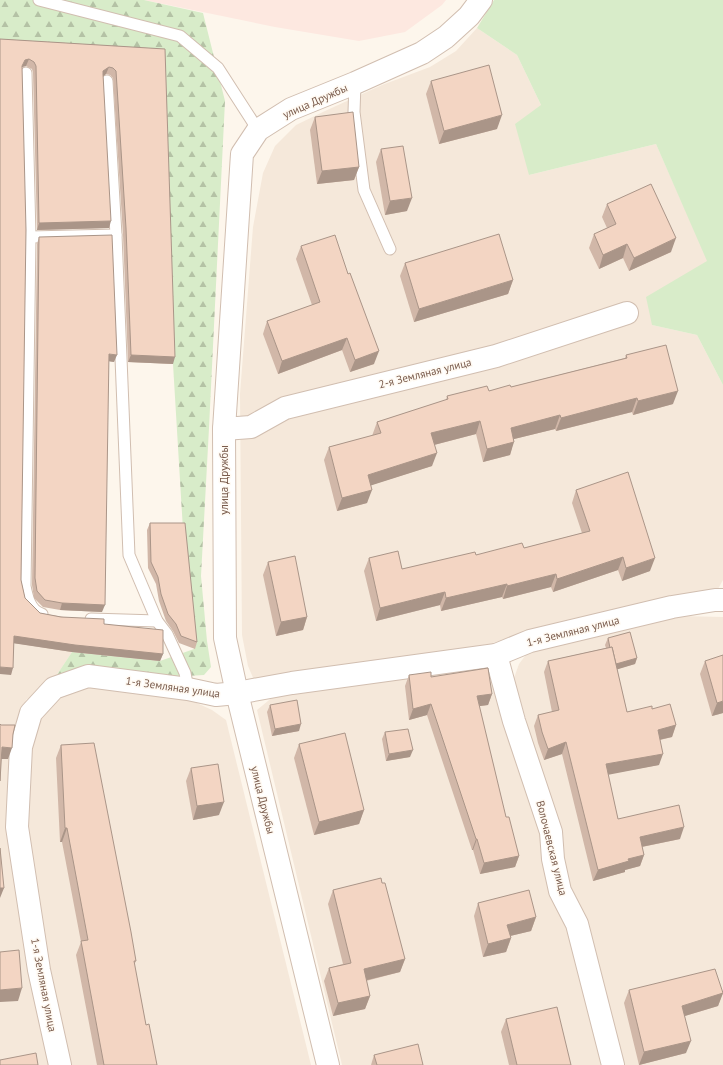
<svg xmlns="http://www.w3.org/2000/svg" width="723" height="1065" viewBox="0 0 723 1065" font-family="'PT Sans',sans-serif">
	<defs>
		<pattern id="forest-firs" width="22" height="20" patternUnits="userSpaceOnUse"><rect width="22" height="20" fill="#d8ecc9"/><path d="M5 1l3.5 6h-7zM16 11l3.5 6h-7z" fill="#b4c2a5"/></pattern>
	</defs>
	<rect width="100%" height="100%" fill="#fdf6ec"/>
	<!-- residential -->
	<g fill="#f5e8da">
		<polygon points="477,28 517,55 541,105 529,175 656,144 708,261 652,325 697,335 723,385 723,580 718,589 526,632 490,644 289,674 254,680 248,666 242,635 240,394 253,227 263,173 275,146 296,125 325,111 382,85 430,67 456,51"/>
		<polygon points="681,616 723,617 723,1065 621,1065 569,890 559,835 514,678 519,664 528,652 546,642"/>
		<polygon points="0,630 72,652 56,676 26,700 12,763 50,1065 0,1065"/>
		<polygon points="474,668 486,671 495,684 543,832 568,926 601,1065 342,1065 257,710 274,696"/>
		<polygon points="92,683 186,698 212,710 226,720 311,1065 69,1065 46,969 25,826 28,749 36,720 59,695"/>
	</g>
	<!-- commercial -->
	<polygon fill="#fde8e0" points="144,0 446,0 442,5 405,32 359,41 275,27"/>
	<!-- green -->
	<polygon fill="#d8ecc9" points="494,0 723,0 723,385 697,335 652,325 646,297 707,261 656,144 529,175 515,124 541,105 517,55 477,28"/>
	<!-- forest -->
	<polygon fill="url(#forest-firs)" points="0,0 144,0 203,13 225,101 209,428 201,576 207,641 211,667 204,675 169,677 56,676 72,652 160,661 194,649 183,530 173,364 163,56 0,46"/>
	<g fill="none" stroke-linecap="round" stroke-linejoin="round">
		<!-- lane casing -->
		<g stroke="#d1beb0" stroke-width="13">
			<g id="lane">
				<polyline points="39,0 180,36 218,68 258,130"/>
				<path d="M26,73l4,164 -5,349c2,10 5,25 17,28"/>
				<polyline points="107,81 116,235 129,555 157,621 167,634 185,673 188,689"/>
				<polyline points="355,83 354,112 364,190 390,249"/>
				<polyline points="30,237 116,235"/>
				<polyline points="91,619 157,621"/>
			</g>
		</g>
		<!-- street casing -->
		<g stroke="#d1beb0" stroke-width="24">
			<g id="street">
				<polyline points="224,429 251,427 285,408 496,356 627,313"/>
				<polyline points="496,655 514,721 551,832 553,859 560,891 577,924 613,1065"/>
				<polyline points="60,1065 39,970 17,827 21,747 31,713 54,688 88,676 188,689 216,695 237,693 292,683 496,655 530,641 672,607 715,600 723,600"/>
				<polyline points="328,1065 237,693 225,638 224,429 242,154 258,130 291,109 355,83 422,53 446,37 469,16 481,0"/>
			</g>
		</g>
		<!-- lane -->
		<use href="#lane" stroke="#fff" stroke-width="11"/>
		<!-- street -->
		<use href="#street" stroke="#fff" stroke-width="22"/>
	</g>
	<!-- wall -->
	<g fill="#d1b7a8">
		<polygon points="0,39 165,49 173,364 128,362 123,235 113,78 110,75 106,74 103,76 109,228 37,230 33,73 32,69 26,66 22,67 22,68 21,580 25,598 40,613 104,624 163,654 160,661 72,652 14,643 11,675"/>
		<polygon points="431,81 497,129 439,144 426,94"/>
		<polygon points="315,117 359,167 354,180 317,184 310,130"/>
		<polygon points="381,149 407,211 385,215 376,162"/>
		<polygon points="607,204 671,252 629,271 623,258 599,269 589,248 594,234 607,228 602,217"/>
		<polygon points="39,237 114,362 109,361 102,612 60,610 43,607 34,598 32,585 37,244"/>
		<polygon points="301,246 374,364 350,372 342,350 278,374 263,334 267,321 312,305 296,259"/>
		<polygon points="405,263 513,280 508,294 414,322 400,276"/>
		<polygon points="626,355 673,404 633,415 632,412 556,431 555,429 514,439 510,455 483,462 476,434 434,445 432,466 371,485 367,503 337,511 324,460 329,447 372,436 377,422 446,400 447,396 489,391 511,387 625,358"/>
		<polygon points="576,490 650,571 622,581 618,570 553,592 551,587 503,599 502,597 441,611 440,605 376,621 364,571 369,558 402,569 476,555 524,548 582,533 572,503"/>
		<polygon points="150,523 197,642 195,649 179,643 173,631 166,621 159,601 156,584 148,568 147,530"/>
		<polygon points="268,562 307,617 303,630 276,636 263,575"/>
		<polygon points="608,638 637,658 635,664 617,669 627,712 652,709 676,725 672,737 660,740 659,765 608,774 618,819 680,839 642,847 644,855 640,866 625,870 625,872 593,881 562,754 544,760 538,743 534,726 538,715 552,712 544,672 548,661 606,648 605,645"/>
		<polygon points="705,661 723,713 712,716 700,674"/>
		<polygon points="409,675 431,677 492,694 488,705 479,706 506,817 519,856 515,867 480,874 473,850 472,850 427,715 409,720 405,686"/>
		<polygon points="270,705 299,731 272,736 267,712"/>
		<polygon points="385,732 410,757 386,761 382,739"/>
		<polygon points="299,744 364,810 359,824 314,835 294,758"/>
		<polygon points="61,745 136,961 134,965 146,1025 157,1065 97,1065 76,955 81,942 62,842 60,842 56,758"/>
		<polygon points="191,768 219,815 193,820 186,781"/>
		<polygon points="333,890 405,959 400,972 366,981 370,996 365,1009 333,1016 324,981 329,968 343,964 328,904"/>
		<polygon points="478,903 536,917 531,931 510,936 511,938 506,952 483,957 474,916"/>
		<polygon points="629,990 723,993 718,1006 685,1016 686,1053 639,1065 624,1003"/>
		<polygon points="506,1019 571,1065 509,1065 501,1032"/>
		<polygon points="374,1055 423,1065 371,1065"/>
	</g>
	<!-- shaded-wall -->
	<g fill="#aa9588">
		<polygon points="29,59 26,66 22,67 19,73 22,66 25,60"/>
		<polygon points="109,67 106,74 101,78 103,71"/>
		<polygon points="502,115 497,129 439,144 444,131"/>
		<polygon points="359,167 354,180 317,184 322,171"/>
		<polygon points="412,198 407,211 385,215 390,201"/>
		<polygon points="111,221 109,228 37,230 39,223"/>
		<polygon points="676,238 671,252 629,271 634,258"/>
		<polygon points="627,244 623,258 599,269 603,255"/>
		<polygon points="513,280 508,294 414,322 419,309"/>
		<polygon points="347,338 342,350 278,374 282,361"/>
		<polygon points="379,351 374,364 350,372 355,360"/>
		<polygon points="109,354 117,355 114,362 107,361"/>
		<polygon points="131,355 175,357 173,364 128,362"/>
		<polygon points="678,391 673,404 633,415 638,401"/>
		<polygon points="637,398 632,412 556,431 561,418"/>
		<polygon points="560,415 555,429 506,441 511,428"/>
		<polygon points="480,421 476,434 426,447 431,433"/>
		<polygon points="514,442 510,455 483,462 487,449"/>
		<polygon points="437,453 432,466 363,488 368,475"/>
		<polygon points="372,490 367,503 337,511 342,498"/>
		<polygon points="623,557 618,570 553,592 557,579"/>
		<polygon points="655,558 650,571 622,581 626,568"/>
		<polygon points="556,574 551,587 503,599 507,586"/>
		<polygon points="507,584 502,597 441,611 446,598"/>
		<polygon points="445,592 440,605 376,621 380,608"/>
		<polygon points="62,603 105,605 102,612 60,610"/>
		<polygon points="307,617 303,630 276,636 281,622"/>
		<polygon points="14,636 163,654 160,661 72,652 12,643"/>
		<polygon points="637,658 635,664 612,671 615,664"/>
		<polygon points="0,667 13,668 11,675 0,674"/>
		<polygon points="492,694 488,705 473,707 477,696"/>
		<polygon points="723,701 723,713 712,716 717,703"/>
		<polygon points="431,704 427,715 409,720 413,709"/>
		<polygon points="301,724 299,731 272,736 275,729"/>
		<polygon points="676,725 672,737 654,741 658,730"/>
		<polygon points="566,742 562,754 544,760 548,749"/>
		<polygon points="2,747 12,748 8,759 0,759"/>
		<polygon points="413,750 410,757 386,761 389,754"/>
		<polygon points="663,754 659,765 602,776 606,764"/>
		<polygon points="224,802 219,815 193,820 197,806"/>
		<polygon points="364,810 359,824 314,835 319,822"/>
		<polygon points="684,827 680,839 636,848 640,837"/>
		<polygon points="65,828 67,828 62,842 60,842"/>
		<polygon points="476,839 477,839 473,850 472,850"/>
		<polygon points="644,855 640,866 625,870 625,872 593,881 598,870 628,859"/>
		<polygon points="519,856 515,867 480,874 484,863"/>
		<polygon points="0,888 4,888 0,898"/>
		<polygon points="536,917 531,931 502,938 507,925"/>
		<polygon points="511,938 506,952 483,957 488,944"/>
		<polygon points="405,959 400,972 359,982 364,969"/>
		<polygon points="22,988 18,1001 0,1002 0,990"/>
		<polygon points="723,993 718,1006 678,1018 682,1006"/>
		<polygon points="370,996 365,1009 333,1016 338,1003"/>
		<polygon points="691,1041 686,1053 639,1065 644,1052"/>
	</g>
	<!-- building -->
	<g fill="#f3d5c3" stroke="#aa9588">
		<polygon points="0,39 165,49 175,357 131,355 126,228 116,71 113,68 109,67 103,71 103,74 111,221 39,223 36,66 34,62 29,59 25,60 22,66 26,230 21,580 25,598 40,613 61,617 104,619 104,624 163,630 163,654 75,645 14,636 13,668 0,667"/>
		<polygon points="489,65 502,115 444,131 431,81"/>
		<polygon points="353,112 359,167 322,171 315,117"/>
		<polygon points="403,146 412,198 390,201 381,149"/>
		<polygon points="651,184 676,238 634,258 627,244 603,255 594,234 616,224 607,204"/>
		<polygon points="499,234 513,280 419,309 405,263"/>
		<polygon points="112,235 117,355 109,354 105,605 62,603 45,600 37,591 35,578 39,237"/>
		<polygon points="335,235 348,274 350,273 379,351 355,360 347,338 282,361 267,321 320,302 301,246"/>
		<polygon points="666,345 678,391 638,401 637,398 561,418 560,415 511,428 514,442 487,449 480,421 431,433 437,453 368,475 372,490 342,498 329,447 381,433 377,422 448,399 447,396 487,386 489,391 510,385 511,387 627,358 626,355"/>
		<polygon points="628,472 655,558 626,568 623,557 557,579 556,574 507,586 507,584 446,598 445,592 380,608 369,558 398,551 402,569 475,552 476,555 522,543 524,548 590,531 576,490"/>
		<polygon points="150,523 185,523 197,642 181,636 176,624 168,614 161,594 158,577 151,562"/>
		<polygon points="295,556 307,617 281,622 268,562"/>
		<polygon points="630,632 637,658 616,664 612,647 610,648 608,638"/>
		<polygon points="612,647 627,712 652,706 652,709 670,704 676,725 658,730 663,754 606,764 618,819 679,805 684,827 640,837 644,855 628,859 629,861 598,870 566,742 548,749 542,732 538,715 559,710 548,661"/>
		<polygon points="723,655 723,701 717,703 705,661"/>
		<polygon points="488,668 492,694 477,696 506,817 509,817 519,856 484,863 477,839 476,839 431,704 413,709 409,675 431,672 431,677"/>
		<polygon points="297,700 301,724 275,729 270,705"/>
		<polygon points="0,724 1,725 15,725 13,734 12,748 2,747 0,781"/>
		<polygon points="408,729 413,750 389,754 385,732"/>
		<polygon points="345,733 364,810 319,822 299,744"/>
		<polygon points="94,743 131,932 136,961 134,961 146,1025 149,1024 157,1065 104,1065 81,941 88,940 67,828 65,828 61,745"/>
		<polygon points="218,764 224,802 197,806 191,768"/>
		<polygon points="0,848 4,888 0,888"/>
		<polygon points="381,878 382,883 385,883 405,959 364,969 370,996 338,1003 329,968 351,963 333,890"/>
		<polygon points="529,890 536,917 507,925 511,938 488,944 478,903"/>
		<polygon points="19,950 22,988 0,990 0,952"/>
		<polygon points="715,969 723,993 682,1006 691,1041 644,1052 629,990"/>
		<polygon points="557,1007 571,1065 517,1065 506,1019"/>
		<polygon points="418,1044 423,1065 377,1065 374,1055"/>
		<polygon points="36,1053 38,1065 0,1065 0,1060"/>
	</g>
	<g text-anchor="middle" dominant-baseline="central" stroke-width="3" stroke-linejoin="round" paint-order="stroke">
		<!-- street labels -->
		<g font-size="11" fill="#7a5c4d" stroke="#fffaf3">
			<text transform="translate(315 101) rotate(-24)">улица Дружбы</text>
			<text transform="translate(425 373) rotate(-14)">2-я Земляная улица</text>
			<text transform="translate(224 480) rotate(-90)">улица Дружбы</text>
			<text transform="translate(573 631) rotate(-14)">1-я Земляная улица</text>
			<text transform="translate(173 687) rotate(8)">1-я Земляная улица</text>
			<text transform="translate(263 800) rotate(76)">улица Дружбы</text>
			<text transform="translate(552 848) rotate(76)">Волочаевская улица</text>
			<text transform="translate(44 985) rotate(79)">1-я Земляная улица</text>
		</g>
	</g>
</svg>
